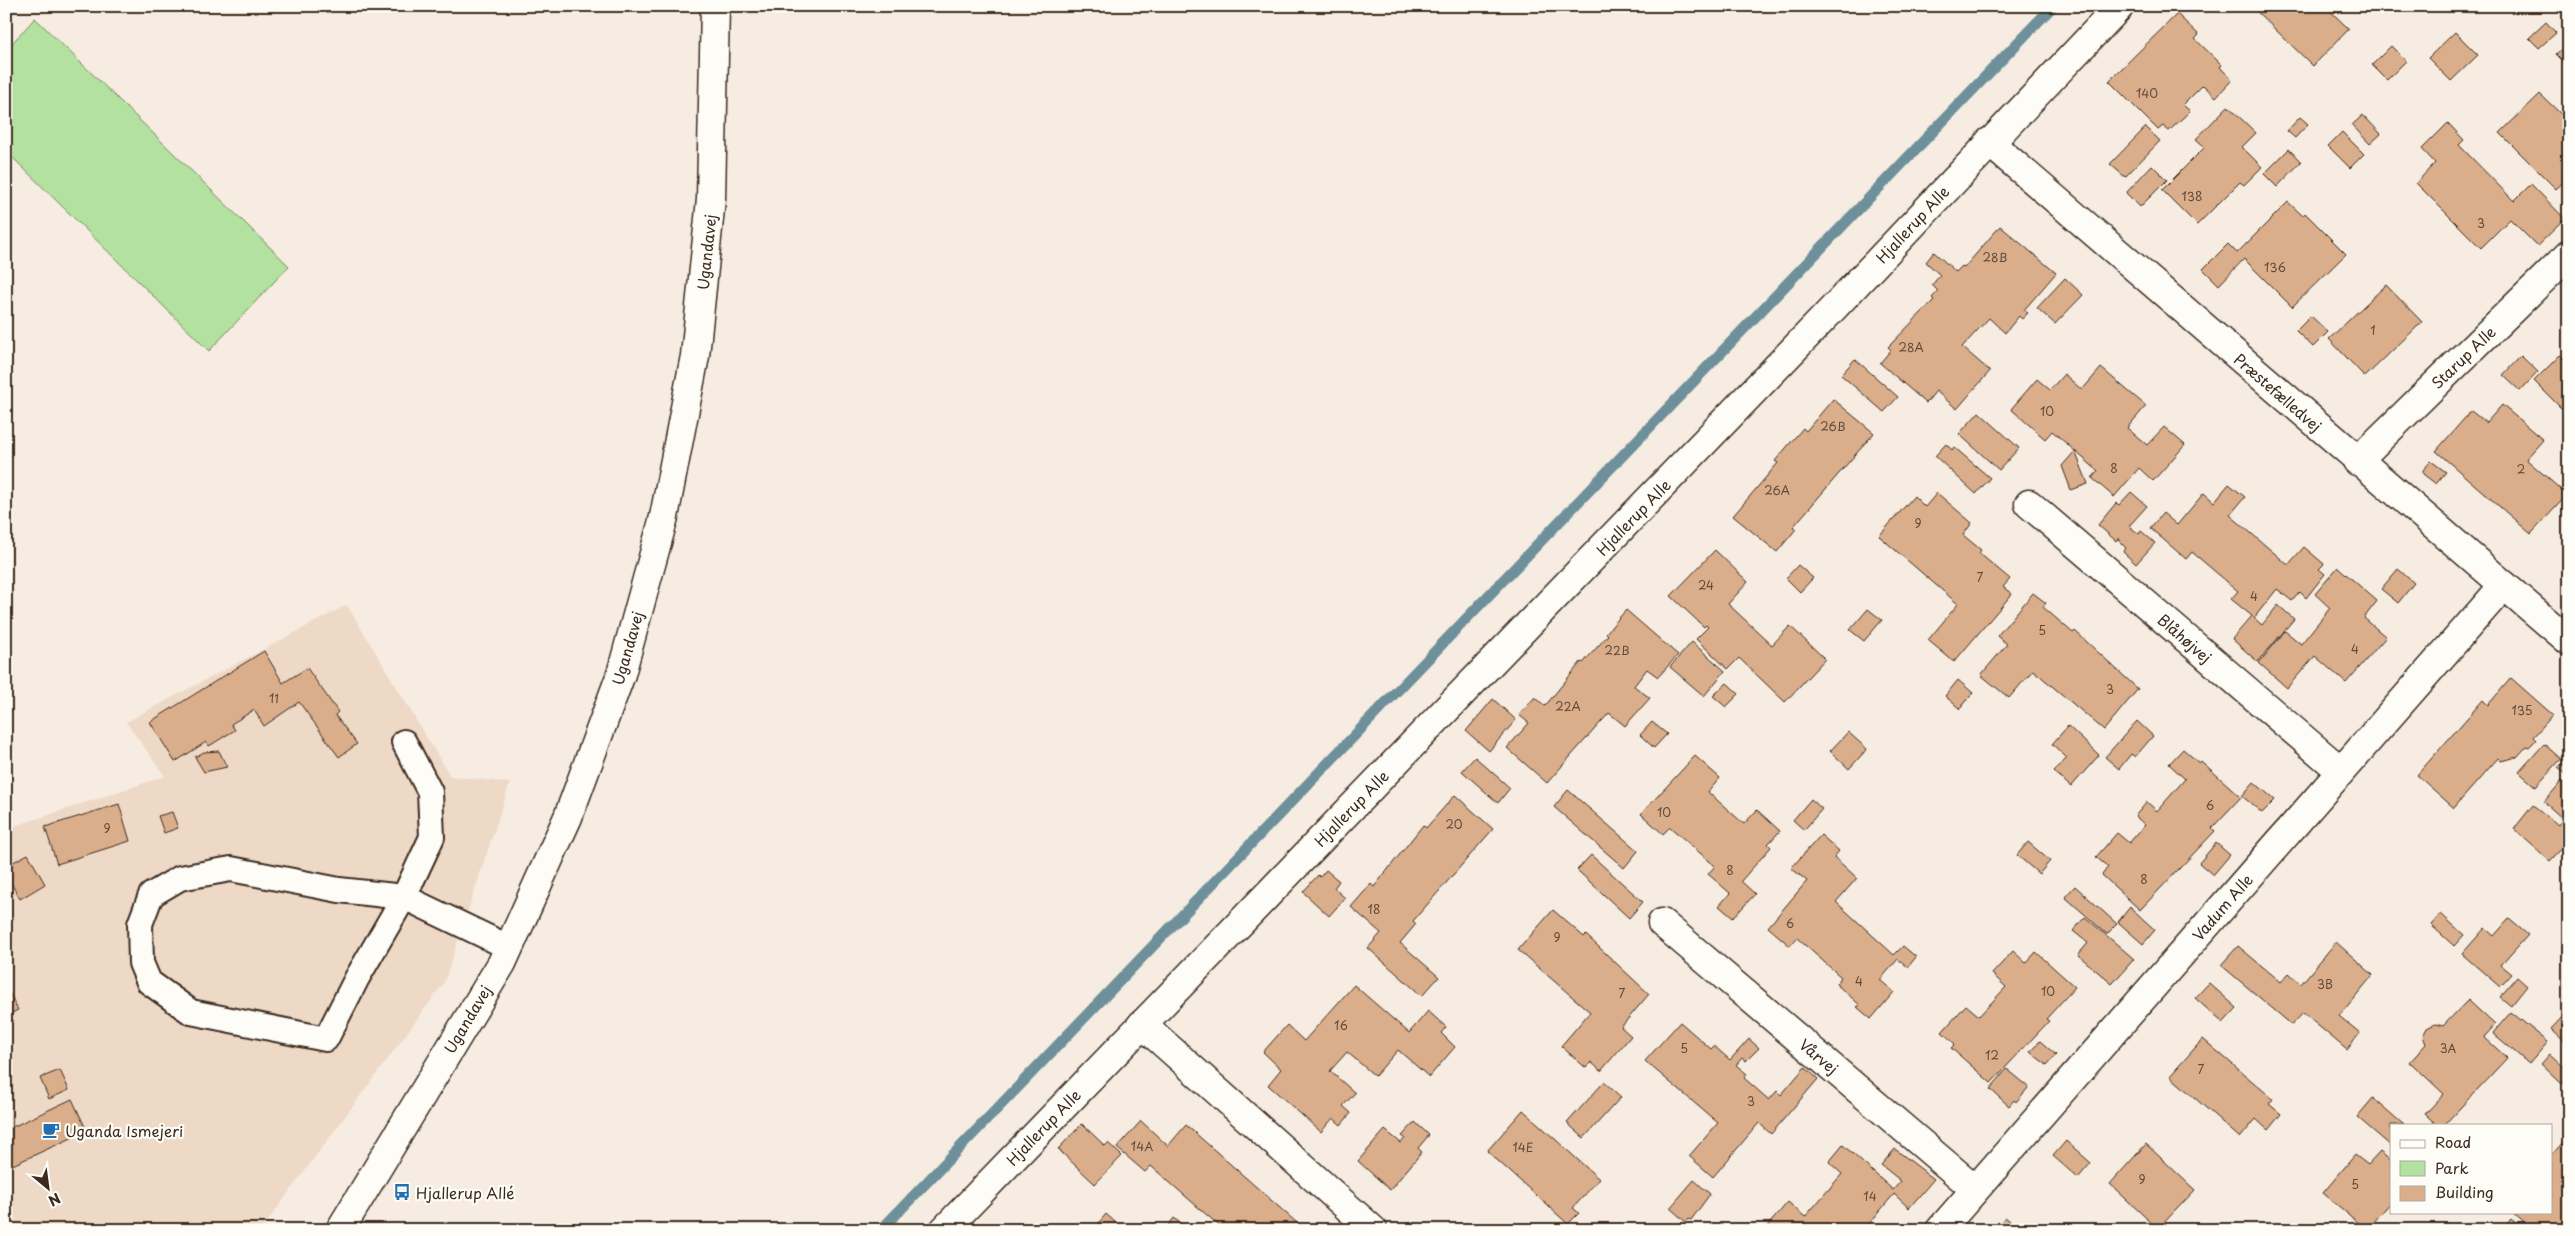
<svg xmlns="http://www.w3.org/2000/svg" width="2575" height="1236" viewBox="0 0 2575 1236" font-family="'Playpen Sans',sans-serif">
	<rect width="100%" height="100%" fill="#f6ece1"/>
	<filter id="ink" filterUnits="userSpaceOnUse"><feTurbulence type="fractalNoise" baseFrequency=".02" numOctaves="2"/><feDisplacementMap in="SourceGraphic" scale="10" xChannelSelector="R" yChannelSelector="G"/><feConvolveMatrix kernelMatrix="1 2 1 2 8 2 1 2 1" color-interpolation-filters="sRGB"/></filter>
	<g filter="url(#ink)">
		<!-- built -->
		<polygon fill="#eed9c7" points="347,605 450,776 510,783 444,983 261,1230 6,1230 6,829 165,776 126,722"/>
		<!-- green -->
		<polygon fill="#b3e1a0" stroke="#77865f" points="35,18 289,266 209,351 6,151 6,50"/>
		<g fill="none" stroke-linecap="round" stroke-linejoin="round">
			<!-- stream -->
			<polyline stroke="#6d909b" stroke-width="11" points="881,1230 2053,6"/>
		</g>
		<!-- building -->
		<g fill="#daae8b" stroke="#3b2a1e">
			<polygon points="2251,6 2325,6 2349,29 2313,66"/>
			<polygon points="2177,14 2199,35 2195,39 2222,65 2220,67 2232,80 2216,97 2203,85 2183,105 2190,111 2169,131 2163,126 2158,130 2109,81"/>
			<polygon points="2546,22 2556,33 2539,48 2529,38"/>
			<polygon points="2455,32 2478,55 2451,81 2428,58"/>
			<polygon points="2569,43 2569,68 2556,55"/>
			<polygon points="2391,46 2406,61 2387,80 2372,65"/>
			<polygon points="2540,94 2562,115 2569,109 2569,177 2556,189 2500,133"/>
			<polygon points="2228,106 2256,133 2242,147 2262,167 2244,185 2240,182 2197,225 2162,190 2205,147 2196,139"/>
			<polygon points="2363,115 2381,134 2370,144 2352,125"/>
			<polygon points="2300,117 2308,124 2295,138 2287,131"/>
			<polygon points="2448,123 2464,140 2459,145 2514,201 2531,184 2565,219 2537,246 2510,219 2481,248 2416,183 2435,163 2422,149"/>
			<polygon points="2146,127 2160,141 2125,177 2110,164"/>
			<polygon points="2342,132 2364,154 2350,168 2328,146"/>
			<polygon points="2289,149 2301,162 2277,187 2264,174"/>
			<polygon points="2152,165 2167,180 2140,207 2126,193"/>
			<polygon points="2288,202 2303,216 2305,213 2346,254 2292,307 2244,259 2219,285 2203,269 2228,244 2237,253"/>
			<polygon points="2000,226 2056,273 2024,310 2028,313 2022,319 2019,316 2005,333 1989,318 1962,347 1990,371 1957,409 1936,391 1926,403 1880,363 1891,350 1888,347 1934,300 1932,298 1938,291 1932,285 1940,275 1926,262 1934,252 1956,272 1962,266 1964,268"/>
			<polygon points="2065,278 2083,295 2055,324 2037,308"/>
			<polygon points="2386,285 2422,322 2365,377 2329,339"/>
			<polygon points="2311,316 2328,332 2313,347 2296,331"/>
			<polygon points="2560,355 2569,364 2569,416 2534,381"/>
			<polygon points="2521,356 2538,372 2520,391 2503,375"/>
			<polygon points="1855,359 1898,397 1884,412 1841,375"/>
			<polygon points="2101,368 2146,406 2127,428 2147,445 2164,427 2185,445 2153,481 2139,468 2114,497 2092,478 2098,471 2052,431 2045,439 2011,409 2037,379 2050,390 2064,374 2082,390"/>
			<polygon points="1833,399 1874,433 1793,527 1796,529 1777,552 1733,516 1778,463 1775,461 1803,428 1806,431"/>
			<polygon points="2502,405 2543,440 2526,459 2567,495 2531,534 2436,451 2471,411 2486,423"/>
			<polygon points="1979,412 2019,448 1999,470 1959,434"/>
			<polygon points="1946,444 1952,450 1954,447 1990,478 1976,494 1935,456"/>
			<polygon points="2075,451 2088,484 2071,490 2062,466"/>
			<polygon points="2431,461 2446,472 2436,484 2423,474 2423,470"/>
			<polygon points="2229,484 2245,497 2230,515 2288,565 2304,547 2324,564 2319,569 2325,574 2306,598 2300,592 2292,601 2277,589 2254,618 2262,625 2278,605 2294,619 2258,662 2232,639 2252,616 2231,599 2238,591 2192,552 2186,559 2150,528 2163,513 2177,525 2204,493 2214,502"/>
			<polygon points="2131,492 2147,506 2129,526 2139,534 2141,531 2155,543 2136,564 2123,552 2126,548 2120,542 2121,541 2119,538 2116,541 2098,525 2116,503 2119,505"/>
			<polygon points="1937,493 1972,523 1963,535 1981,550 1979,553 2010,579 2003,587 2012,594 1954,662 1928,640 1958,604 1879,536 1914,496 1925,507"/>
			<polygon points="1715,550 1748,582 1728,604 1772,645 1790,626 1825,659 1785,702 1739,658 1728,669 1696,639 1708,627 1706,625 1704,627 1671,596"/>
			<polygon points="1798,565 1813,578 1800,592 1786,578"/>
			<polygon points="2338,567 2377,601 2364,618 2386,637 2346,683 2315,656 2287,688 2259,663 2285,631 2301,644 2330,608 2315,594"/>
			<polygon points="2398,569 2414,583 2398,603 2381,589"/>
			<polygon points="2033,593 2046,603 2043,607 2073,633 2075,631 2138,689 2104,730 2033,670 2009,698 1981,675 2007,644 1997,636"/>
			<polygon points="1868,609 1882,620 1864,641 1850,630"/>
			<polygon points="1626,610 1678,655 1658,677 1647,669 1634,686 1650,698 1625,726 1609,713 1547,783 1507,748 1529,723 1519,715 1535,697 1545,706 1581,662 1583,663 1608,635 1606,633"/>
			<polygon points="1692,642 1725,671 1704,696 1670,667"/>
			<polygon points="264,651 283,683 307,668 338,712 335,715 357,744 339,757 299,702 264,726 254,710 231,724 235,730 209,746 206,742 175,762 150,722"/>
			<polygon points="2511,678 2553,715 2533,737 2536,740 2529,747 2527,746 2517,757 2501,761 2498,758 2454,808 2417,775 2483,700 2488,705"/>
			<polygon points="1958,680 1973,693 1960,709 1945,696"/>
			<polygon points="1727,683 1739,694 1726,707 1713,696"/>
			<polygon points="1493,699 1516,720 1489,751 1466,731"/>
			<polygon points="2137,721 2153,736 2135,757 2131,754 2119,769 2105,757"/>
			<polygon points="1652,722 1667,734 1654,748 1640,735"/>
			<polygon points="2068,726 2099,755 2071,787 2054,772 2067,758 2052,744"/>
			<polygon points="1848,732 1867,749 1849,769 1830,751"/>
			<polygon points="2544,744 2561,759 2536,787 2519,772"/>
			<polygon points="2183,749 2199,763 2201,761 2241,797 2212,828 2215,831 2140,910 2102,875 2108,867 2096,857 2117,833 2129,843 2145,825 2135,816 2147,802 2157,811 2185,779 2169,764"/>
			<polygon points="219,751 227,767 204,772 195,757 204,752"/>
			<polygon points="2569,754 2569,776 2558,768"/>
			<polygon points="1695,756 1720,778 1708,792 1744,824 1757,810 1780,831 1768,844 1771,847 1741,881 1755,894 1733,918 1719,906 1730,893 1708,874 1715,866 1670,827 1663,834 1641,814"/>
			<polygon points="1475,757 1510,788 1498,803 1462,771"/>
			<polygon points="2562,781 2569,787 2569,841 2550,861 2514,829 2533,805 2558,825 2563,819 2544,802"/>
			<polygon points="2254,782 2275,800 2262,813 2242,796"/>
			<polygon points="1568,790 1638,851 1624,868 1554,807"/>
			<polygon points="1455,795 1493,829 1413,921 1416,924 1400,943 1439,977 1422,996 1368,948 1381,933 1351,907 1371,884 1374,887 1423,825 1426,828"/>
			<polygon points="1811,799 1822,809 1804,830 1793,820"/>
			<polygon points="119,804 130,841 57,864 45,827"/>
			<polygon points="172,812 178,828 164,833 158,816"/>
			<polygon points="1821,835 1839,851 1834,857 1857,878 1836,902 1894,955 1903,946 1916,957 1908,967 1898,959 1880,980 1894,992 1871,1019 1857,1007 1860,1005 1836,984 1841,977 1797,938 1790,946 1768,927 1807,881 1791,868"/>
			<polygon points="2028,842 2050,861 2039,874 2017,855"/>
			<polygon points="2216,843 2230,855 2213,875 2199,863"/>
			<polygon points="28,854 45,884 20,899 6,874 6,866"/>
			<polygon points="1591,855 1643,902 1629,918 1577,870"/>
			<polygon points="1326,870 1339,881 1334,888 1345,898 1329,916 1303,892 1318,875 1320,877"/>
			<polygon points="2075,886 2117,924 2107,934 2065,897"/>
			<polygon points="2130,907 2155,930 2143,944 2118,922"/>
			<polygon points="1553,910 1584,937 1586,935 1649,994 1621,1027 1631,1036 1601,1071 1591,1062 1586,1068 1561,1046 1590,1012 1518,950"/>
			<polygon points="2441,914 2464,935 2454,946 2431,925"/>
			<polygon points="2085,917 2134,959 2112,984 2078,955 2088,943 2073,931"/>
			<polygon points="2509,919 2528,935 2501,965 2512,974 2500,987 2462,954 2485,928 2494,936"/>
			<polygon points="2336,942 2373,975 2339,1016 2360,1033 2347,1050 2303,1013 2292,1025 2221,965 2238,946 2281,982 2289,973 2301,984"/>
			<polygon points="2013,951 2026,963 2036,952 2075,987 2046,1019 2049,1021 1991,1083 1951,1048 1955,1044 1942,1032 1966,1005 1979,1016 2006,987 1992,974"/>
			<polygon points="2517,977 2527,986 2511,1006 2500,997"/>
			<polygon points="2209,983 2237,1008 2223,1023 2195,998"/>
			<polygon points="1354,985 1409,1033 1428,1011 1446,1027 1441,1033 1455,1047 1429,1077 1398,1050 1375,1076 1347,1052 1330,1071 1355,1093 1343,1106 1351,1113 1341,1125 1333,1118 1321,1132 1268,1085 1281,1069 1263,1052 1287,1025 1304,1041"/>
			<polygon points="6,986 18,1010 6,1016"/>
			<polygon points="2468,1000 2495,1025 2484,1037 2507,1058 2444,1125 2437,1125 2425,1114 2444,1094 2410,1062 2426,1044 2423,1036 2427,1028 2435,1024 2443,1026"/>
			<polygon points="2511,1012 2548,1042 2529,1064 2493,1033"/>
			<polygon points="2566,1013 2569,1016 2569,1046 2551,1029"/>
			<polygon points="1680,1022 1711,1049 1714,1046 1730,1060 1749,1039 1759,1048 1746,1061 1742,1058 1736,1065 1747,1074 1744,1078 1769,1100 1777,1091 1781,1095 1805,1067 1818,1079 1771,1134 1759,1123 1713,1177 1689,1156 1718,1123 1645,1061"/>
			<polygon points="2203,1039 2273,1099 2269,1104 2281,1114 2268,1130 2256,1119 2240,1138 2170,1076"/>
			<polygon points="2040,1041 2056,1055 2047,1065 2030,1052"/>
			<polygon points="2550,1054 2569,1072 2569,1077 2562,1084 2541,1064"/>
			<polygon points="2007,1069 2029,1087 2016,1102 2014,1100 2009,1106 1990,1089"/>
			<polygon points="60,1070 69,1090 49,1099 40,1078"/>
			<polygon points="1604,1082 1621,1097 1584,1138 1567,1123"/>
			<polygon points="2373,1098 2404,1125 2391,1125 2391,1146 2357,1117"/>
			<polygon points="72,1099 87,1131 6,1168 6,1130"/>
			<polygon points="1523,1110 1599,1179 1573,1208 1579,1213 1568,1224 1487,1151"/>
			<polygon points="1141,1121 1168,1146 1186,1125 1305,1230 1224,1230 1151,1166 1145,1172 1117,1148"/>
			<polygon points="1415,1122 1429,1135 1418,1148 1422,1152 1390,1190 1358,1161 1385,1130 1401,1143 1405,1138 1402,1136"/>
			<polygon points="1082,1124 1105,1146 1108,1143 1122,1156 1095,1184 1058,1149"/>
			<polygon points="2569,1135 2569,1214 2556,1229 2554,1227 2551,1230 2531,1230 2511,1212 2551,1212 2551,1156"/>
			<polygon points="2066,1141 2091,1163 2078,1178 2053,1156"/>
			<polygon points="2146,1144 2195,1190 2158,1229 2110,1184"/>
			<polygon points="1843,1145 1893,1190 1901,1181 1881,1165 1895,1149 1934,1179 1909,1208 1894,1194 1869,1224 1871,1226 1868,1230 1764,1230 1788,1202 1805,1217 1842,1174 1829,1162"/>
			<polygon points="2380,1152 2391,1161 2391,1202 2367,1230 2323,1193 2355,1155 2368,1165"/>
			<polygon points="1694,1180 1710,1194 1691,1220 1689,1219 1686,1222 1670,1208"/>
			<polygon points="1106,1214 1124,1230 1093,1230"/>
			<polygon points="2005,1217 2021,1230 1995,1230"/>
			<polygon points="1174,1218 1188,1230 1164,1230"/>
			<polygon points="2511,1219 2523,1230 2502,1230"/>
		</g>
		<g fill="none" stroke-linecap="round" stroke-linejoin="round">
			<!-- service casing -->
			<g stroke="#3b2a1e" stroke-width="28">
				<g id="service">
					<polyline points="404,742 430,792 432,837 404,897 508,947"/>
					<polygon points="231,869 339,890 404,897 357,978 326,1039 191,1012 149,982 141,963 140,924 151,895 180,878"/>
				</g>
			</g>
			<!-- minor casing -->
			<g stroke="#3b2a1e" stroke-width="31">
				<g id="minor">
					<polyline points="1989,142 2569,641"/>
					<polyline points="2357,461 2569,254"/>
					<polyline points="2029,504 2341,771"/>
					<polyline points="1662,923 1975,1189"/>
					<polyline points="1142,1024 1373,1230"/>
					<polyline points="944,1230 1823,319 2120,6"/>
					<polyline points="1940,1230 2504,585"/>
				</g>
			</g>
			<!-- tertiary casing -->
			<g stroke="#3b2a1e" stroke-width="31">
				<polyline id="tertiary" points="340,1230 502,963 568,817 621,674 664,517 695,356 711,199 715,6"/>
			</g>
			<!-- service -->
			<use href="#service" stroke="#fdfcf7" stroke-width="24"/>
			<!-- minor -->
			<use href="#minor" stroke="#fdfcf7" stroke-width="28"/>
			<!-- tertiary -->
			<use href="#tertiary" stroke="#fdfcf7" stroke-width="28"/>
		</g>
	</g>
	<!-- icons -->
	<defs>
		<g id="cafe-bare" transform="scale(1.35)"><path d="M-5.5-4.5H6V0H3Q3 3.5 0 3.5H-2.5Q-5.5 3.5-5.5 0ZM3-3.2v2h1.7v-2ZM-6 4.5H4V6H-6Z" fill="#1f6fb2" stroke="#fdfcf7" stroke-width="2.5" paint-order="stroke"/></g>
		<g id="bus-bare" transform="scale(1.35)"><path d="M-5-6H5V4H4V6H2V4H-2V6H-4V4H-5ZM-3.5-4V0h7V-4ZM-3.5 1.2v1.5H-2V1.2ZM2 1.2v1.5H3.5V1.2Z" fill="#1f6fb2" stroke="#fdfcf7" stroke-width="2.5" paint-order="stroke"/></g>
	</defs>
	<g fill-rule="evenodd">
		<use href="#cafe-bare" x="51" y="1130"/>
		<use href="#bus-bare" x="402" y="1192"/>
	</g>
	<g text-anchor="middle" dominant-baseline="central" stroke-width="4.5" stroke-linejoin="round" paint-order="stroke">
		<!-- number labels -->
		<g font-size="12" fill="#634b39">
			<text x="2147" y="93">140</text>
			<text x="2192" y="196">138</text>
			<text x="2481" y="223">3</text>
			<text x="1995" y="257">28B</text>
			<text x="2275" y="267">136</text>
			<text x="2373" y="330">1</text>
			<text x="1911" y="347">28A</text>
			<text x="2047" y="411">10</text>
			<text x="1833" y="426">26B</text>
			<text x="2114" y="468">8</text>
			<text x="2521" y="469">2</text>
			<text x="1777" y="490">26A</text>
			<text x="1918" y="523">9</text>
			<text x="1980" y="577">7</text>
			<text x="1706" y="585">24</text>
			<text x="2254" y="596">4</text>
			<text x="2042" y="630">5</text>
			<text x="2355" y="649">4</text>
			<text x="1617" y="650">22B</text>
			<text x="2110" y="689">3</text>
			<text x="274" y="698">11</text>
			<text x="1568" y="706">22A</text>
			<text x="2522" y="710">135</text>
			<text x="2210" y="805">6</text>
			<text x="1664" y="812">10</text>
			<text x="1454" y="824">20</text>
			<text x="107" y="828">9</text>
			<text x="1730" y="870">8</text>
			<text x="2144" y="879">8</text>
			<text x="1374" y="909">18</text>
			<text x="1790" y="923">6</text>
			<text x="1557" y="937">9</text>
			<text x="1859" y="981">4</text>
			<text x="2325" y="984">3B</text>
			<text x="2048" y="991">10</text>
			<text x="1622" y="993">7</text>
			<text x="1341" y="1025">16</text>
			<text x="1684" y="1048">5</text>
			<text x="2448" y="1048">3A</text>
			<text x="1992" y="1055">12</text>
			<text x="2201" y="1069">7</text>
			<text x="1751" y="1101">3</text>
			<text x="1142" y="1146">14A</text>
			<text x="1523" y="1147">14E</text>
			<text x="2142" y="1179">9</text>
			<text x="2355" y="1184">5</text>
			<text x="1870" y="1196">14</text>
		</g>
		<!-- street labels -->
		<g font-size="15" fill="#3b2a1e" stroke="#fdfcf7">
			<text transform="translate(1912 224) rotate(-47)">Hjallerup Alle</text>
			<text transform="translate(706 252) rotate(-84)">Ugandavej</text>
			<text transform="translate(2463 357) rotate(-44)">Starup Alle</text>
			<text transform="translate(2278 392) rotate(41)">Præstefælledvej</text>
			<text transform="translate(1633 517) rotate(-46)">Hjallerup Alle</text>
			<text transform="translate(2185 638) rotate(41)">Blåhøjvej</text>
			<text transform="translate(627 648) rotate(-74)">Ugandavej</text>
			<text transform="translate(1351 808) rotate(-46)">Hjallerup Alle</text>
			<text transform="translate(2222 907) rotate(-49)">Vadum Alle</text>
			<text transform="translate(467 1019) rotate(-59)">Ugandavej</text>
			<text transform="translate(1819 1056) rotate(40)">Vårvej</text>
			<text transform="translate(1043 1127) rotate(-46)">Hjallerup Alle</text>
		</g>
		<!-- poi labels -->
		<g font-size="15" fill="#3b2a1e" stroke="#fdfcf7" text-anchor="start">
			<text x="65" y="1130">Uganda Ismejeri</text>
			<text x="416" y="1192">Hjallerup Allé</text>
		</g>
	</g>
	<!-- margin -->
	<rect width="2575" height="1236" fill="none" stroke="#fdfcf7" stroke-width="25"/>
	<rect x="12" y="12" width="2550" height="1211" fill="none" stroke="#3b2a1e" stroke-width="2" filter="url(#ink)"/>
	<!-- legend -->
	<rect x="2390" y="1124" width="162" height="90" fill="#fdfcf7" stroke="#afa8a0"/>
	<rect x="2400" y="1140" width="25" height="8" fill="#fdfcf7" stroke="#afa8a0"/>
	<text x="2435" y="1148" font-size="15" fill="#3b2a1e">Road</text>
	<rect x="2400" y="1161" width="25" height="15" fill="#b3e1a0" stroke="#afa8a0"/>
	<text x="2435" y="1174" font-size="15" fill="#3b2a1e">Park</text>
	<rect x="2400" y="1186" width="25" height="15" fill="#daae8b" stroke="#afa8a0"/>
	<text x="2435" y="1198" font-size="15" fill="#3b2a1e">Building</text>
	<!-- north arrow -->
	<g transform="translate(48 1188) rotate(151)" stroke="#fdfcf7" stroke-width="4" paint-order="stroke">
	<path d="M0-4L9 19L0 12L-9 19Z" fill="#3b2a1e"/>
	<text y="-8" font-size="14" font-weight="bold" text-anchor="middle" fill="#3b2a1e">N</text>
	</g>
</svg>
